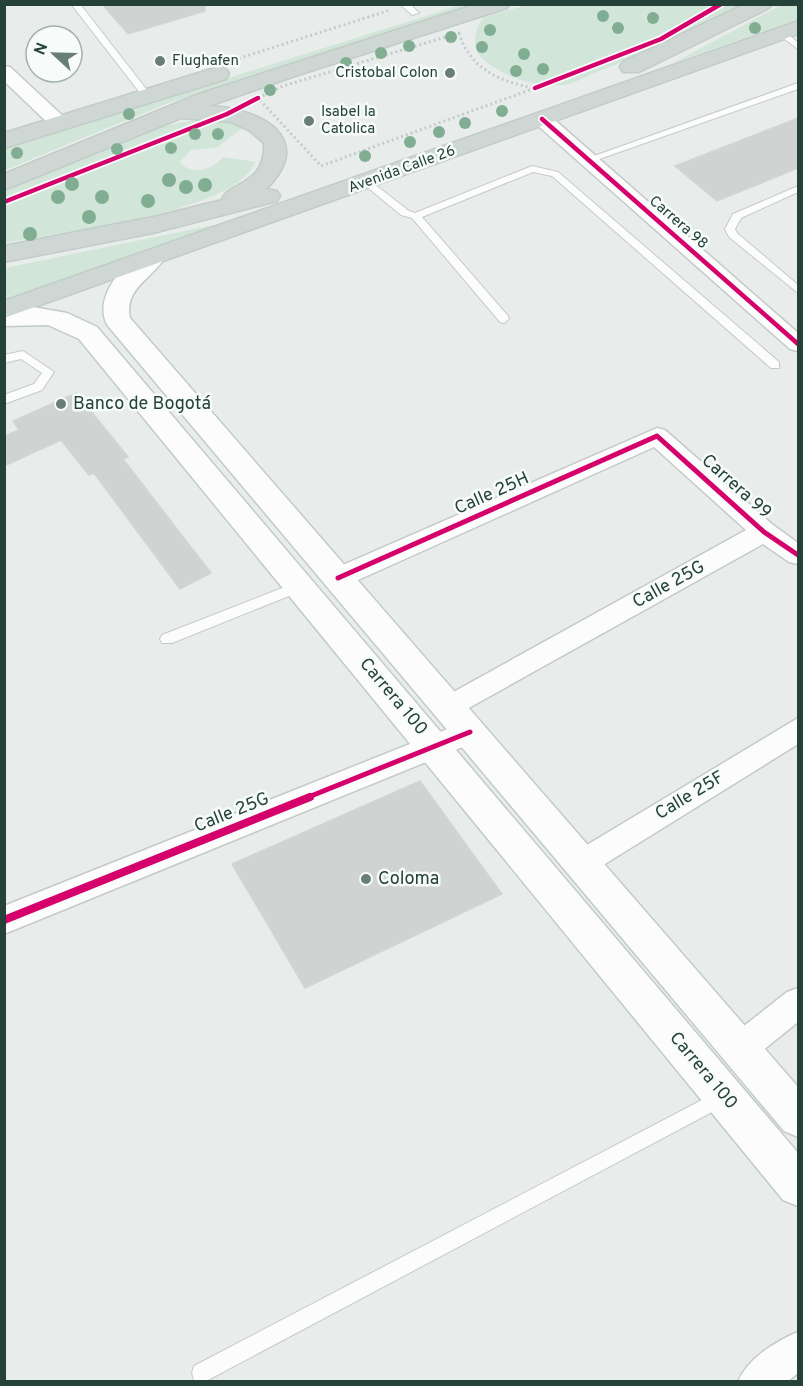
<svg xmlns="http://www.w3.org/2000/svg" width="803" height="1386" viewBox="0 0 803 1386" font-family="Overpass,sans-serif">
	<rect width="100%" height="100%" fill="#e8edeb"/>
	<!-- green -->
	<g fill="#d1e6d8">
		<polygon points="461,5 476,5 166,104 5,170 5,148"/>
		<path d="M527,5h216c-45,27 -97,47 -146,67 -10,4 -23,12 -34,13 -28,2 -61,-8 -81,-27 -12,-11 -7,-30 2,-41z"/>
		<polygon points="781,5 798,5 798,19 673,63"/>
		<path d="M203,119l23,2 18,6 -28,21 -25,2 -11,12c11,15 33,7 43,-5l33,5c-4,6 -9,13 -14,17 -46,38 -177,52 -237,64v-53c62,-26 131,-64 198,-71z"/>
		<polygon points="223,223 5,300 5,268"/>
	</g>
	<!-- building -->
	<g fill="#cfd4d2" stroke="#d1d6d4" stroke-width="1.5">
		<polygon points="102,4 205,4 205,11 128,34"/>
		<polygon points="798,118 798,168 717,201 675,166"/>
		<polygon points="76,393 128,457 123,459 211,573 180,589 94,473 89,475 61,440 4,466 4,436 19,430 13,421"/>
		<polygon points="420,781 502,894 305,988 232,864"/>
	</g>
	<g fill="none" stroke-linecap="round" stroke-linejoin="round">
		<!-- service casing -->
		<g stroke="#c5cac8" stroke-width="2">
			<g id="service">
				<polygon points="71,4 80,4 150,94 150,98 144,98"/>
				<polygon points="400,4 410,4 419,13 412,15"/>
				<polygon points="779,31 785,31 798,43 798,49 779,35"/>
				<polygon points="798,83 798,89 591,162 583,160"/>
				<polygon points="532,166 558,172 779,362 779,368 771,368 552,176 533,172 422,217 508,316 509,319 504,323 500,322 412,218 401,215 361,182 369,180 409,211 415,213"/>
				<polygon points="798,186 798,192 741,218 735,229 737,233 798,285 798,293 729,237 725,229 733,214"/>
				<polygon points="23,351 54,372 42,390 4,404 4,395 34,384 42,373 21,359 4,363 4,355"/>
				<polygon points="300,581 304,582 306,586 304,590 172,643 162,643 160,639 162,635"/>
				<polygon points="721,1090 727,1092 729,1098 727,1104 208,1380 203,1382 194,1380 192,1373 194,1366"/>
			</g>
		</g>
		<!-- minor casing -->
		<g stroke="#c5cac8" stroke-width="3">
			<g id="minor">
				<polygon points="4,66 10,67 67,120 69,124 67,128 53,128 4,81"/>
				<polygon points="542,113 549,115 798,333 798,351 790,349 535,123 533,119 535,115"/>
				<polygon points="657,428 665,430 773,525 798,543 798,564 789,562 763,544 449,719 439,716 435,708 439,700 746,530 654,447 347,585 338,588 329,585 325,578 329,571"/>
				<polygon points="798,718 798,744 592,872 582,876 572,872 567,863 572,854"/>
				<polygon points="470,720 480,724 484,732 480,740 4,934 4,906"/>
				<polygon points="798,988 798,1022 752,1059 741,1064 730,1059 725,1048 730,1037 787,992"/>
				<path d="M798,1332v41l-11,9h-49c9,-23 38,-41 60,-50z"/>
			</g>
		</g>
		<!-- secondary casing -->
		<g stroke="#c3cbc8" stroke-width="3">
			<g id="secondary">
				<path d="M151,251l9,2 4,6c-14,21 -40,30 -34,59l668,769v50l-14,-6 -676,-805c-17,-27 17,-68 43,-75z"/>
				<polygon points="27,306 67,313 97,327 798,1153 798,1206 783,1200 79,339 48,325 4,326 4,308"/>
			</g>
		</g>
		<!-- primary casing -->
		<g stroke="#c3ccc9" stroke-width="3">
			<g id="primary">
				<path d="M477,4h33l-3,4 -212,68 -86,30c50,2 109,32 57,83l11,2 3,5 -3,5 -124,32 -149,29v-16l149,-29 69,-17c5,-19 44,-13 42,-57l-14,-12 -19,-9 -50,-4 -177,72v-16l195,-80z"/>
				<polygon points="745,4 772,4 769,8 639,72 623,72 620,67 623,62"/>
				<polygon points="798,21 798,34 4,318 4,301"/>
				<polygon points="218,67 226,69 229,74 226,79 4,148 4,133"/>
			</g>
		</g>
		<!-- path -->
		<g stroke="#c3ccca" stroke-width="3" stroke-dasharray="2 3" stroke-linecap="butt">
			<path d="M459,33c11,36 41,49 76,55l-214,78 -63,-68 25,-12z"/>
			<polyline points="234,60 390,10"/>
		</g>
		<!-- service -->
		<use href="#service" fill="#fcfcfc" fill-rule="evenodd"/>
		<!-- minor -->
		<use href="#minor" fill="#fcfcfc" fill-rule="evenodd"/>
		<!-- secondary -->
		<use href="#secondary" fill="#fcfcfc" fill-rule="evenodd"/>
		<!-- primary -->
		<use href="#primary" fill="#cfd7d5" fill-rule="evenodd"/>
		<!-- cycleway-far2 casing -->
		<g stroke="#f7fbf9" stroke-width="8">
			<g id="cycleway-far2">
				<polyline points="535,88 661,39 721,4"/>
				<polyline points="542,119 798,344"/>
				<polyline points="4,202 227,114 258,98"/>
			</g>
		</g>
		<!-- cycleway-far1 casing -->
		<g stroke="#f7fbf9" stroke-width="9">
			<g id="cycleway-far1">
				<polyline points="338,578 657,436 764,532 798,555"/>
				<polyline points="306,798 470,732"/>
			</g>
		</g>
		<!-- cycleway casing -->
		<g stroke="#f7fbf9" stroke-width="11">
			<polyline id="cycleway" points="4,920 310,797"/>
		</g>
		<!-- cycleway-far2 -->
		<use href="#cycleway-far2" stroke="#d6006c" stroke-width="4.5"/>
		<!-- cycleway-far1 -->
		<use href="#cycleway-far1" stroke="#d6006c" stroke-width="5"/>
		<!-- cycleway -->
		<use href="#cycleway" stroke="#d6006c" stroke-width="8"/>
	</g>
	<!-- trees -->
	<g fill="#81ae93">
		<circle cx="603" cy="16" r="6"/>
		<circle cx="653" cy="18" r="6"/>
		<circle cx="618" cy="28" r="6"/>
		<circle cx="755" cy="28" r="6"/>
		<circle cx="490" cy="30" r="6"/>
		<circle cx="451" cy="37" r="6"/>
		<circle cx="409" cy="46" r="6"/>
		<circle cx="482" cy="47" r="6"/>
		<circle cx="381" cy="53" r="6"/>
		<circle cx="524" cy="54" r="6"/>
		<circle cx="346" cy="63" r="6"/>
		<circle cx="543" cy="69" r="6"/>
		<circle cx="516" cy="71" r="6"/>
		<circle cx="270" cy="90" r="6"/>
		<circle cx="502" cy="111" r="6"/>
		<circle cx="129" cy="114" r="6"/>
		<circle cx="465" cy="123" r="6"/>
		<circle cx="439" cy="132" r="6"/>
		<circle cx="195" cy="134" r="6"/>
		<circle cx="218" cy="134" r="6"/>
		<circle cx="410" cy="142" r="6"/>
		<circle cx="171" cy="148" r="6"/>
		<circle cx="117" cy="149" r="6"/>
		<circle cx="17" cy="153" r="6"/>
		<circle cx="365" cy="156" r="6"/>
		<circle cx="169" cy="180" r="7"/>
		<circle cx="72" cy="184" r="7"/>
		<circle cx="205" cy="185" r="7"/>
		<circle cx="186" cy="187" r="7"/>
		<circle cx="58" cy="197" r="7"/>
		<circle cx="102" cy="197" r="7"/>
		<circle cx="148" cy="201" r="7"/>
		<circle cx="89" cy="217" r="7"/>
		<circle cx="30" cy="234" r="7"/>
	</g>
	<!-- markers -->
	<g fill="#697e78" stroke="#f7fbf9" stroke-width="2">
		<circle cx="160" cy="61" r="6"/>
		<circle cx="450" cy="73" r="6"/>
		<circle cx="309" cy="121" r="6"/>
		<circle cx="61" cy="404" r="6"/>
		<circle cx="366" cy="879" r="6"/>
	</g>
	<g text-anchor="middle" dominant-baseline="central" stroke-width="5" stroke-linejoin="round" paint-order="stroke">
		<!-- far-poi labels -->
		<g font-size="15" fill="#24423a" stroke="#f7fbf9" text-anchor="start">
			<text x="172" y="61">Flughafen</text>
			<text x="438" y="73" text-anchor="end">Cristobal Colon</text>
			<text x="321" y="112">Isabel la<tspan x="321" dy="17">Catolica</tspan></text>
		</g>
		<!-- far-street labels -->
		<g font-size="15" fill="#24423a" stroke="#f7fbf9">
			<text transform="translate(402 170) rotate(-20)">Avenida Calle 26</text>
			<text transform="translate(678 223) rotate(41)">Carrera 98</text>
		</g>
		<!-- poi labels -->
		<g font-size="18" fill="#24423a" stroke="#f7fbf9" text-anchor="start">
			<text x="73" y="404">Banco de Bogotá</text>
			<text x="378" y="879">Coloma</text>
		</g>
		<!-- street labels -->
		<g font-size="18" fill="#24423a" stroke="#f7fbf9">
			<text transform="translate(736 487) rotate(42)">Carrera 99</text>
			<text transform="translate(492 494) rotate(-24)">Calle 25H</text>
			<text transform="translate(669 585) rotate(-29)">Calle 25G</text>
			<text transform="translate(393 697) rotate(50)">Carrera 100</text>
			<text transform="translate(690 796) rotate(-31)">Calle 25F</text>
			<text transform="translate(232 813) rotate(-22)">Calle 25G</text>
			<text transform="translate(703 1071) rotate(50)">Carrera 100</text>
		</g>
	</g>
	<!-- border -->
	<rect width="803" height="1386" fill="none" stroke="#24423a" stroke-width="12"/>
	<!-- north arrow -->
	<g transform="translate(54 54) rotate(292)"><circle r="28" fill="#f7fbf9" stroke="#a3b1ad" stroke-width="1.5"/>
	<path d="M0-4.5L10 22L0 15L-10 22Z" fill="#697e78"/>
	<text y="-9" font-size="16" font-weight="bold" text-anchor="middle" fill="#24423a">N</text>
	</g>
</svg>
